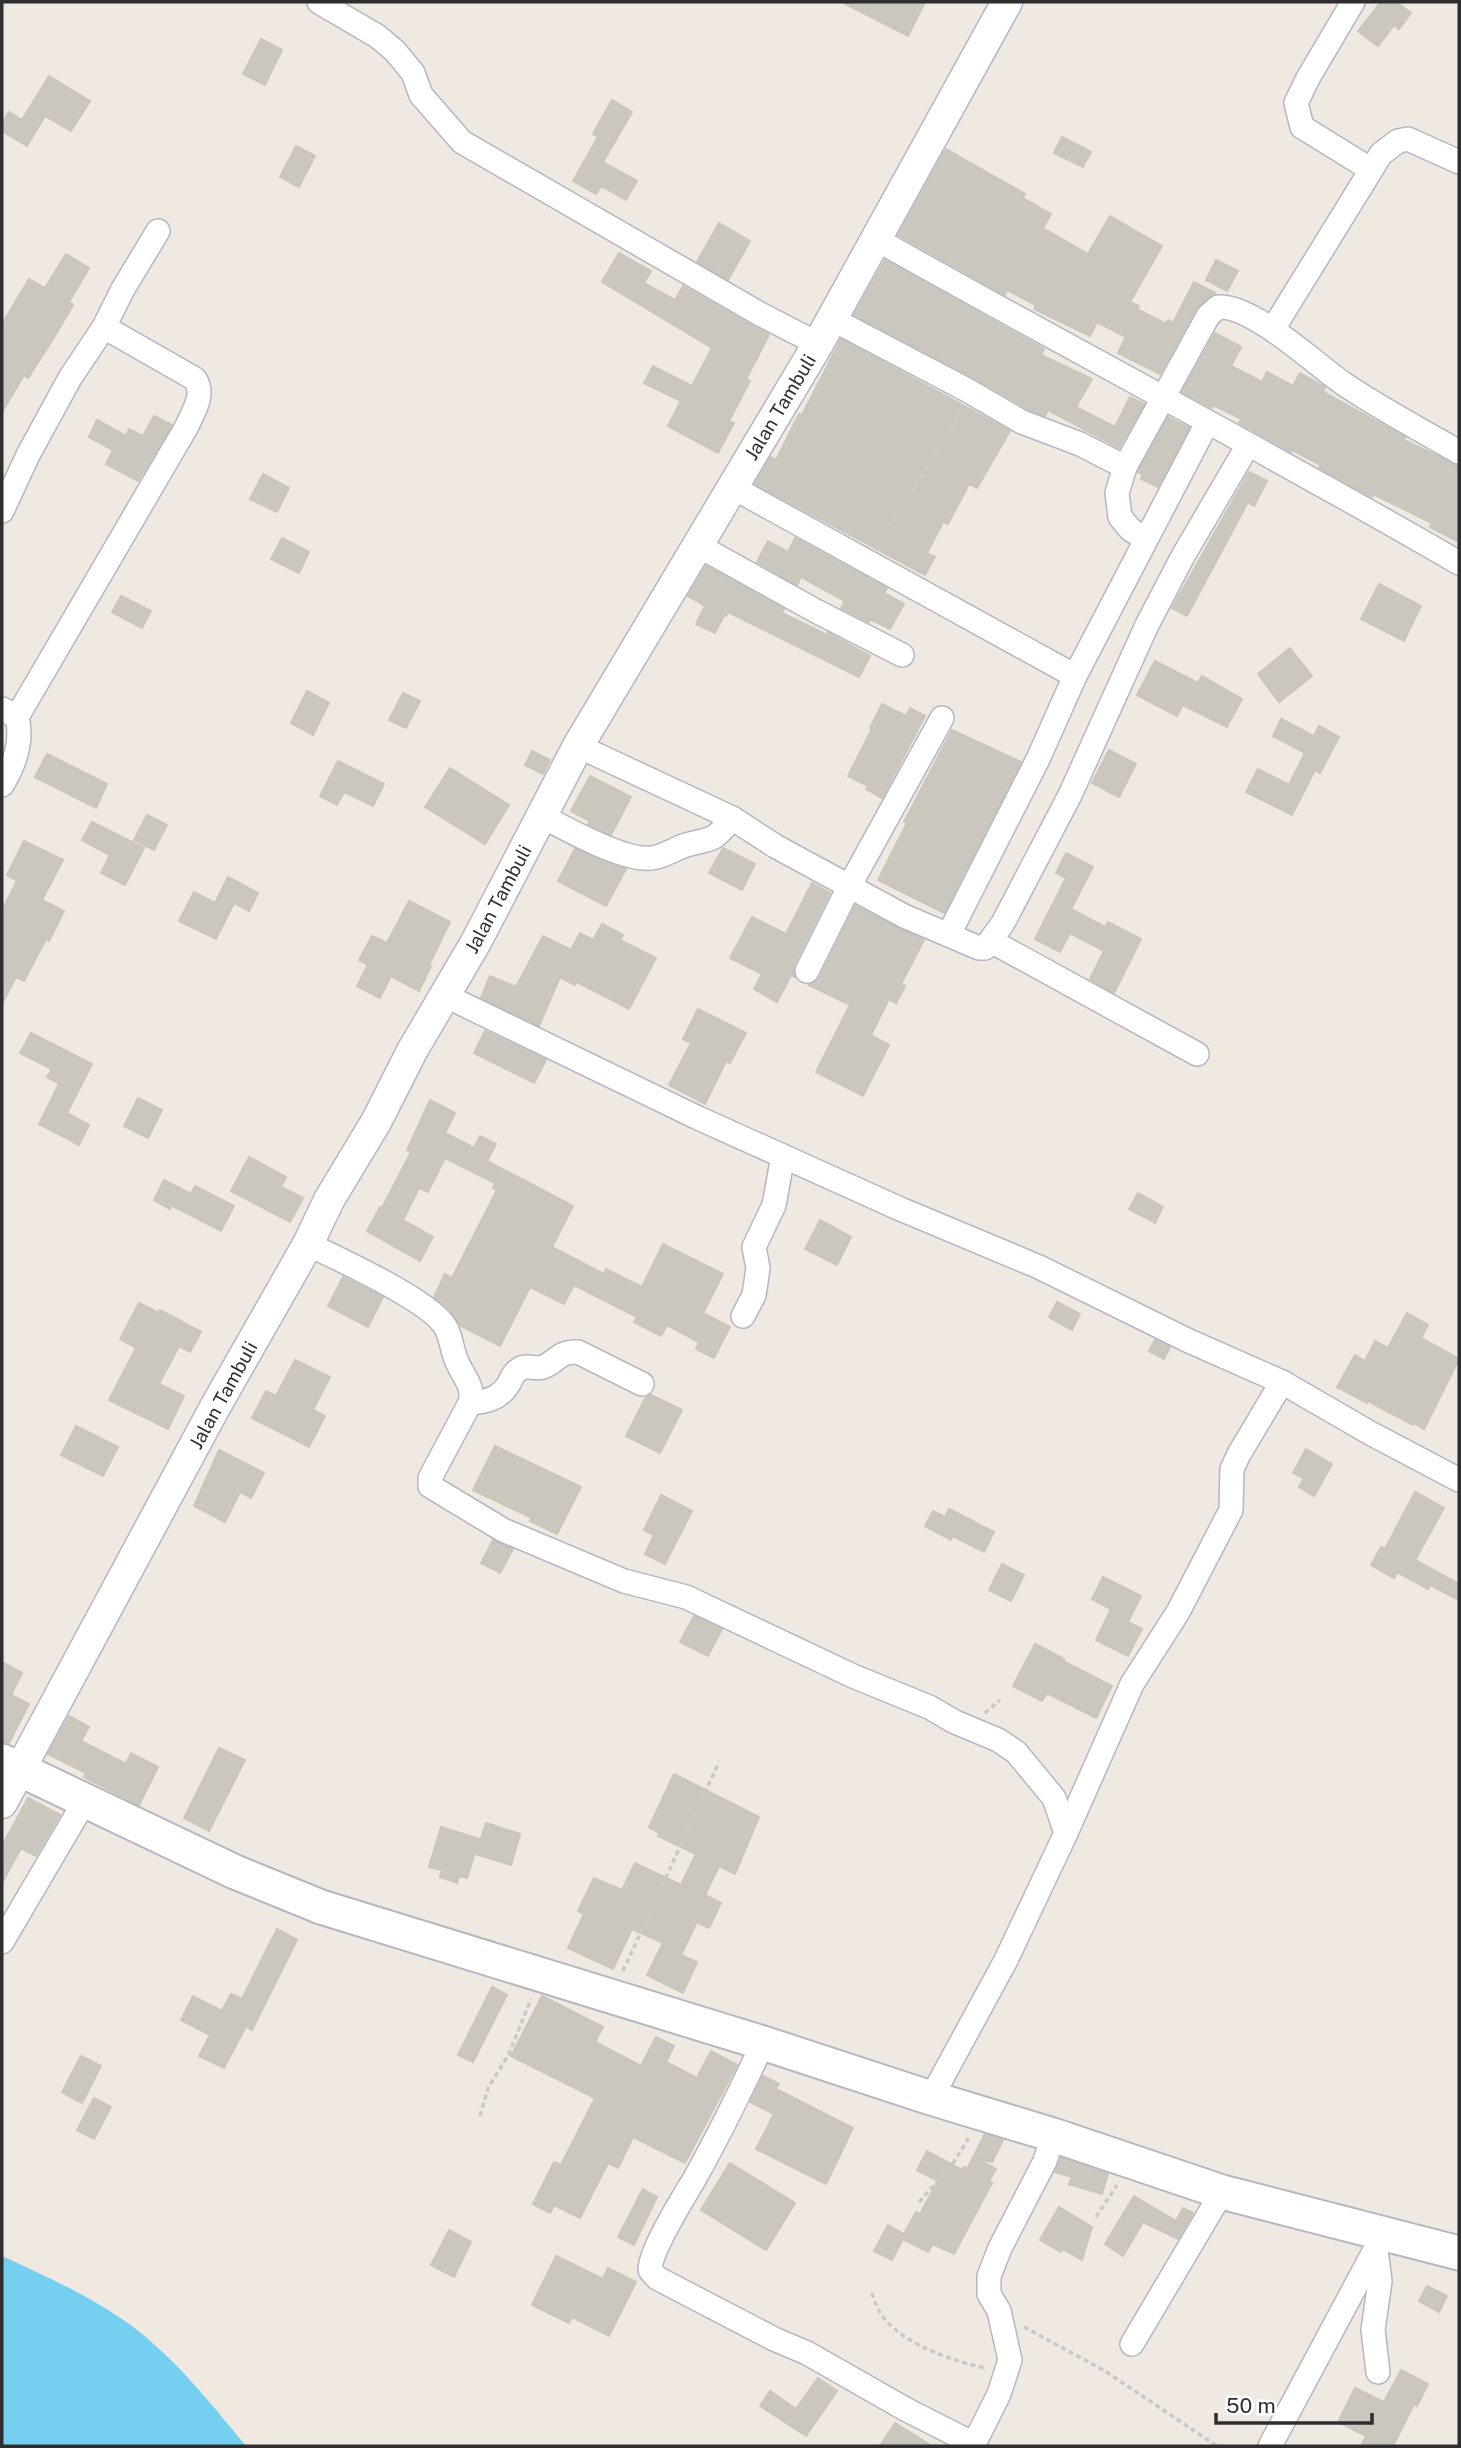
<svg xmlns="http://www.w3.org/2000/svg" width="1461" height="2448" viewBox="0 0 1461 2448" font-family="'Public Sans',sans-serif">
	<rect width="100%" height="100%" fill="#efe9e1"/>
	<!-- water -->
	<path fill="#75cff0" d="M2,2256c41,19 82,37 120,63 48,33 87,82 124,127h-244z"/>
	<!-- building -->
	<g fill="#cbc7bf" stroke="#cbc5ba" stroke-width="2">
		<polygon points="842,2 925,2 908,36"/>
		<polygon points="1381,2 1396,2 1411,13 1399,29 1394,25 1378,46 1358,31"/>
		<polygon points="261,39 282,50 265,85 243,74"/>
		<polygon points="49,76 90,101 71,131 45,116 27,146 2,131 2,124 9,112 22,120"/>
		<polygon points="612,100 632,112 603,162 637,181 626,200 601,186 596,194 573,181 598,137 593,134"/>
		<polygon points="1062,137 1091,152 1083,167 1054,153"/>
		<polygon points="296,146 315,156 299,187 280,177"/>
		<polygon points="946,149 1025,194 1023,198 1051,214 1043,228 1088,254 1110,216 1162,246 1130,302 1139,306 1137,309 1166,324 1168,320 1173,323 1194,282 1215,293 1196,309 1160,374 1118,353 1126,337 1097,322 1090,336 1034,309 1036,305 1007,290 1005,295 898,235"/>
		<polygon points="719,223 750,241 728,280 697,262"/>
		<polygon points="619,253 651,271 644,283 675,300 683,286 769,335 746,379 750,381 729,421 734,423 718,453 668,426 681,401 644,383 653,366 692,386 712,348 602,282"/>
		<polygon points="66,254 89,268 69,302 73,305 53,339 28,378 24,375 2,412 2,324 29,279 45,288"/>
		<polygon points="885,260 1044,349 1041,355 1092,379 1076,407 1115,427 1130,397 1144,404 1119,448 1048,410 1045,416 1028,409 974,378 854,315"/>
		<polygon points="1216,260 1238,271 1227,291 1206,280"/>
		<polygon points="1215,333 1241,347 1231,366 1262,382 1267,372 1293,386 1300,373 1325,387 1323,392 1405,437 1404,440 1459,466 1459,542 1430,527 1432,523 1373,494 1372,497 1319,468 1321,465 1292,450 1291,452 1239,423 1242,419 1213,405 1212,408 1182,392"/>
		<polygon points="841,339 1010,431 977,488 969,484 948,524 943,522 927,553 935,557 925,575 755,484 771,457 776,460 799,414 802,415"/>
		<polygon points="154,416 172,425 138,481 106,464 113,450 89,437 97,420 126,436 129,429 143,436"/>
		<polygon points="1168,417 1189,428 1158,487 1141,479 1143,475 1138,472"/>
		<polygon points="1249,472 1267,481 1254,506 1248,502 1187,616 1172,608"/>
		<polygon points="263,474 289,488 277,512 250,499"/>
		<polygon points="282,538 309,552 299,573 271,559"/>
		<polygon points="795,538 887,588 884,593 904,604 890,629 870,619 869,622 841,608 845,601 801,577 797,585 757,562 768,541 788,552"/>
		<polygon points="706,566 784,609 782,613 827,635 828,633 870,656 859,677 728,612 726,616 724,615 715,633 696,624 705,606 688,596"/>
		<polygon points="1379,584 1421,606 1404,641 1361,619"/>
		<polygon points="121,596 151,611 142,628 112,612"/>
		<polygon points="1290,648 1312,676 1279,702 1258,674"/>
		<polygon points="1155,661 1198,683 1202,676 1242,699 1227,727 1183,705 1177,716 1137,695"/>
		<polygon points="307,691 329,703 313,735 291,723"/>
		<polygon points="403,693 420,701 406,728 389,720"/>
		<polygon points="882,704 906,716 910,708 925,716 882,798 866,789 868,786 848,776 872,729 870,728"/>
		<polygon points="1281,719 1314,736 1319,726 1339,737 1320,773 1315,770 1292,815 1246,792 1258,769 1289,785 1305,753 1273,736"/>
		<polygon points="952,730 1021,762 944,913 878,880 907,823 904,822"/>
		<polygon points="1109,750 1136,764 1119,797 1092,783"/>
		<polygon points="532,751 550,760 543,774 525,765"/>
		<polygon points="47,754 107,784 96,808 35,777"/>
		<polygon points="338,761 384,784 373,806 344,792 337,805 320,796"/>
		<polygon points="450,768 509,805 485,844 425,807"/>
		<polygon points="590,776 631,797 611,835 588,824 590,821 571,811"/>
		<polygon points="147,815 167,825 154,850 134,840"/>
		<polygon points="92,822 144,848 125,885 101,873 110,855 82,840"/>
		<polygon points="24,841 63,860 42,900 64,911 49,941 46,939 24,981 16,977 2,1004 2,911 17,881 7,875"/>
		<polygon points="723,848 755,864 742,890 709,873"/>
		<polygon points="575,849 626,869 606,906 558,881"/>
		<polygon points="1066,853 1093,867 1071,909 1105,927 1108,922 1141,939 1114,993 1090,979 1104,951 1070,933 1060,952 1035,939 1066,878 1056,873"/>
		<polygon points="228,877 258,893 249,911 234,903 216,939 179,921 194,892 215,903"/>
		<polygon points="812,883 830,893 794,965 795,977 791,975 777,1002 754,989 762,974 730,958 752,917 786,934"/>
		<polygon points="409,901 450,922 429,965 431,966 419,991 391,976 380,998 357,986 368,965 359,960 372,936 387,943"/>
		<polygon points="855,906 924,940 901,984 905,986 896,1003 889,999 871,1035 889,1045 863,1096 816,1072 850,1005 809,985 820,977"/>
		<polygon points="602,924 623,935 620,940 656,958 629,1009 577,982 575,985 560,977 539,1026 481,998 490,976 516,987 543,936 571,950 580,933 593,940"/>
		<polygon points="698,1009 746,1033 730,1063 726,1061 705,1104 669,1085 691,1043 683,1039"/>
		<polygon points="485,1031 546,1060 534,1083 474,1053"/>
		<polygon points="31,1033 92,1064 67,1113 89,1125 79,1145 39,1124 59,1084 47,1077 52,1069 20,1053"/>
		<polygon points="138,1098 162,1110 148,1138 124,1126"/>
		<polygon points="430,1100 455,1113 445,1133 474,1148 480,1136 496,1144 487,1161 573,1206 552,1247 604,1274 606,1269 642,1287 663,1244 723,1274 703,1313 730,1327 714,1358 696,1349 699,1342 667,1325 661,1336 634,1322 637,1317 574,1285 564,1304 530,1287 500,1346 461,1326 448,1308 434,1297 445,1274 452,1278 497,1190 493,1188 495,1183 445,1158 428,1192 419,1188 403,1220 433,1237 420,1261 367,1231 380,1207 382,1208 411,1152 407,1150"/>
		<polygon points="249,1157 286,1177 281,1187 303,1198 290,1222 231,1191"/>
		<polygon points="164,1180 191,1194 195,1186 234,1206 221,1231 171,1205 170,1209 154,1200"/>
		<polygon points="1138,1193 1163,1207 1155,1223 1129,1209"/>
		<polygon points="820,1220 851,1237 837,1265 805,1249"/>
		<polygon points="343,1277 383,1297 368,1327 328,1306"/>
		<polygon points="1057,1302 1080,1314 1072,1330 1049,1317"/>
		<polygon points="139,1303 159,1313 160,1310 201,1332 190,1352 179,1346 159,1384 184,1396 168,1429 109,1400 136,1348 120,1339"/>
		<polygon points="1407,1313 1428,1325 1421,1338 1459,1359 1424,1429 1414,1423 1413,1425 1368,1401 1367,1403 1337,1387 1355,1355 1365,1361 1375,1341 1388,1348"/>
		<polygon points="1155,1340 1170,1347 1164,1359 1149,1351"/>
		<polygon points="295,1360 330,1377 313,1410 325,1416 309,1447 252,1418 266,1391 276,1396"/>
		<polygon points="651,1395 682,1410 660,1453 626,1436 646,1397"/>
		<polygon points="76,1426 118,1447 103,1476 61,1455"/>
		<polygon points="495,1446 581,1487 557,1534 530,1521 532,1518 473,1490"/>
		<polygon points="1306,1449 1332,1464 1314,1496 1299,1487 1304,1478 1293,1473"/>
		<polygon points="219,1450 264,1473 251,1498 240,1492 225,1522 194,1506"/>
		<polygon points="1415,1492 1444,1508 1415,1560 1459,1584 1459,1600 1430,1585 1428,1589 1397,1572 1394,1578 1371,1565 1381,1547 1385,1549"/>
		<polygon points="661,1495 692,1511 665,1564 645,1554 654,1535 644,1530"/>
		<polygon points="949,1509 994,1532 984,1552 953,1536 951,1540 925,1526 933,1511 945,1517"/>
		<polygon points="493,1540 513,1549 500,1573 481,1563"/>
		<polygon points="1002,1564 1024,1575 1011,1601 989,1590"/>
		<polygon points="1103,1577 1141,1596 1128,1622 1142,1629 1128,1656 1096,1640 1111,1609 1092,1599"/>
		<polygon points="694,1616 722,1629 708,1656 680,1642"/>
		<polygon points="1035,1644 1064,1659 1063,1661 1112,1686 1096,1718 1047,1693 1042,1701 1013,1686"/>
		<polygon points="2,1662 22,1673 11,1695 29,1704 9,1743 2,1742"/>
		<polygon points="69,1716 89,1727 81,1741 126,1764 131,1753 158,1767 139,1805 84,1777 86,1773 48,1754"/>
		<polygon points="219,1748 245,1760 209,1831 184,1818"/>
		<polygon points="674,1774 759,1817 735,1874 719,1866 705,1895 721,1903 709,1928 697,1922 681,1955 697,1962 683,1993 647,1975 663,1943 632,1929 613,1969 568,1948 584,1914 578,1911 594,1878 622,1890 635,1863 681,1885 696,1854 658,1836 659,1833 649,1827"/>
		<polygon points="28,1798 60,1815 36,1856 21,1848 2,1883 2,1846"/>
		<polygon points="486,1823 520,1834 511,1865 476,1854"/>
		<polygon points="441,1827 479,1839 467,1878 459,1876 457,1883 440,1877 442,1870 429,1867"/>
		<polygon points="277,1929 297,1940 252,2030 246,2026 224,2068 199,2056 210,2035 181,2020 193,1996 222,2011 231,1994 242,1999"/>
		<polygon points="492,1987 507,1995 473,2062 458,2055"/>
		<polygon points="542,1996 603,2027 595,2042 641,2066 656,2037 674,2046 666,2062 697,2078 711,2051 737,2065 685,2163 633,2137 618,2168 608,2163 580,2218 554,2205 550,2213 533,2204 554,2162 561,2165 595,2098 511,2056"/>
		<polygon points="81,2056 101,2066 82,2103 62,2092"/>
		<polygon points="763,2076 779,2084 776,2089 853,2128 826,2184 756,2149 774,2114 750,2102"/>
		<polygon points="94,2098 111,2107 94,2139 77,2130"/>
		<polygon points="985,2134 1003,2140 992,2162 975,2157 996,2169 989,2181 992,2183 954,2254 933,2244 928,2252 903,2239 892,2260 874,2251 888,2225 904,2234 916,2212 920,2214 938,2181 917,2170 927,2151 962,2170 964,2167 967,2169"/>
		<polygon points="1061,2158 1108,2174 1102,2194 1069,2184 1072,2177 1055,2172"/>
		<polygon points="730,2163 795,2203 766,2250 701,2210"/>
		<polygon points="643,2189 657,2197 634,2245 618,2237"/>
		<polygon points="1134,2196 1176,2221 1183,2208 1193,2213 1178,2239 1143,2222 1123,2256 1105,2244"/>
		<polygon points="1059,2207 1092,2227 1082,2260 1063,2249 1061,2252 1040,2240"/>
		<polygon points="449,2230 471,2242 454,2277 431,2265"/>
		<polygon points="556,2256 603,2279 608,2268 636,2282 609,2336 572,2317 569,2323 532,2305"/>
		<polygon points="1427,2286 1447,2296 1439,2312 1419,2301"/>
		<polygon points="1401,2370 1428,2384 1417,2406 1414,2404 1393,2446 1361,2446 1366,2436 1338,2422 1355,2388 1384,2402"/>
		<polygon points="818,2378 837,2391 806,2436 760,2406 770,2391 796,2409"/>
		<polygon points="895,2423 932,2446 880,2446"/>
	</g>
	<g fill="none" stroke-linecap="round" stroke-linejoin="round">
		<!-- minor casing -->
		<g stroke="#b4b7c1" stroke-width="26">
			<g id="minor">
				<polyline points="319,2 377,36 395,51 413,73 421,95 462,142 760,314 818,344"/>
				<polyline points="1353,2 1308,78 1296,103 1302,127 1370,169"/>
				<path d="M876,239c194,110 391,212 583,324"/>
				<polyline points="832,319 967,390 1022,422 1080,444 1125,467"/>
				<polyline points="1273,329 1381,154 1398,141 1408,139 1459,162"/>
				<polyline points="732,487 1075,676"/>
				<polyline points="2,511 28,455 70,378 104,327 123,289 158,231"/>
				<path d="M1146,539l-15,-9 -11,-13 -3,-24 8,-26 77,-140 6,-11 10,-9c34,-3 98,58 126,77 37,25 77,46 115,68"/>
				<polyline points="697,545 816,611 902,655"/>
				<path d="M2,709l15,8c6,24 -2,47 -15,68"/>
				<path d="M17,717l170,-291c7,-16 18,-31 8,-47l-91,-52"/>
				<polyline points="578,746 732,818"/>
				<path d="M542,816c24,13 83,46 110,42 10,-1 21,-8 31,-12 29,-9 28,-1 49,-28l43,28 129,70 75,32h6l18,-25 67,-128 77,-170 36,-69 65,-111"/>
				<polyline points="949,934 1038,759 1075,676 1207,423"/>
				<polyline points="991,941 1197,1054"/>
				<polyline points="807,971 850,885 942,718"/>
				<polyline points="446,996 696,1117 898,1208 1039,1267 1189,1341 1282,1382 1370,1433 1459,1480"/>
				<path d="M308,1244c30,15 124,57 138,84 6,11 6,25 12,36 7,15 16,22 12,39l-40,75v8l73,44 121,51 62,16 167,79 76,31 26,15 43,18 18,12 38,46 12,35 -60,127 -75,138"/>
				<polyline points="743,1316 754,1295 756,1282 758,1268 754,1247 774,1205 783,1156"/>
				<path d="M470,1403c15,-1 29,-4 38,-18 3,-5 4,-10 9,-14 9,-8 16,-1 26,-4 14,-5 15,-16 35,-15l64,32"/>
				<polyline points="1066,1833 1132,1684 1178,1612 1231,1510 1232,1469 1239,1454 1282,1382"/>
				<polyline points="2,1942 86,1799"/>
				<path d="M763,2043c-21,45 -44,92 -68,135 -11,19 -45,72 -45,92l7,8 117,61 33,14 100,57 67,34"/>
				<polyline points="1376,2250 1380,2281 1373,2330 1378,2372"/>
				<polyline points="1132,2344 1222,2192"/>
				<polyline points="968,2446 974,2444 999,2394 1010,2360 999,2311 989,2294 989,2276 1000,2248 1045,2161 1053,2135"/>
				<polyline points="1270,2446 1384,2233"/>
			</g>
		</g>
		<!-- tertiary casing -->
		<g stroke="#b4b7c1" stroke-width="33">
			<polyline id="tertiary" points="2,1803 214,1409 308,1244 329,1200 376,1122 412,1051 476,942 578,746 818,344 1007,2"/>
		</g>
		<!-- secondary casing -->
		<g stroke="#b4b7c1" stroke-width="37">
			<polyline id="secondary" points="2,1761 235,1872 321,1907 763,2043 931,2098 1053,2135 1222,2192 1459,2253"/>
		</g>
		<!-- path -->
		<g stroke="#c9c9c9" stroke-width="3.5" stroke-dasharray="5 3.5" stroke-linecap="butt">
			<polyline points="888,527 951,431 960,409"/>
			<polyline points="985,1713 1000,1700"/>
			<polyline points="623,1971 719,1762"/>
			<polyline points="480,2116 488,2088 509,2054 531,1999"/>
			<polyline points="919,2202 952,2165 970,2136"/>
			<polyline points="1096,2217 1117,2185"/>
			<path d="M872,2293c3,10 7,20 15,29 23,24 66,39 98,46"/>
			<polyline points="1024,2327 1105,2371 1217,2446"/>
		</g>
		<!-- minor -->
		<use href="#minor" stroke="#fff" stroke-width="23"/>
		<!-- tertiary -->
		<use href="#tertiary" stroke="#fff" stroke-width="30"/>
		<!-- secondary -->
		<use href="#secondary" stroke="#fff" stroke-width="33"/>
	</g>
	<g text-anchor="middle" dominant-baseline="central" stroke-width="6" stroke-linejoin="round" paint-order="stroke">
		<!-- street labels -->
		<g font-size="19" fill="#2e2e2e" stroke="#fff">
			<text transform="translate(780 407) rotate(-59)">Jalan Tambuli</text>
			<text transform="translate(498 899) rotate(-62)">Jalan Tambuli</text>
			<text transform="translate(223 1395) rotate(-61)">Jalan Tambuli</text>
		</g>
	</g>
	<!-- border -->
	<rect width="1461" height="2448" fill="none" stroke="#2e2e2e" stroke-width="7"/>
	<!-- scale -->
	<path d="M1216 2413v10h156v-10" fill="none" stroke="#2e2e2e" stroke-width="3.5"/>
	<text x="1226" y="2413" font-size="21" fill="#2e2e2e" stroke="#ffffff" stroke-width="5" paint-order="stroke">50 m</text>
</svg>
